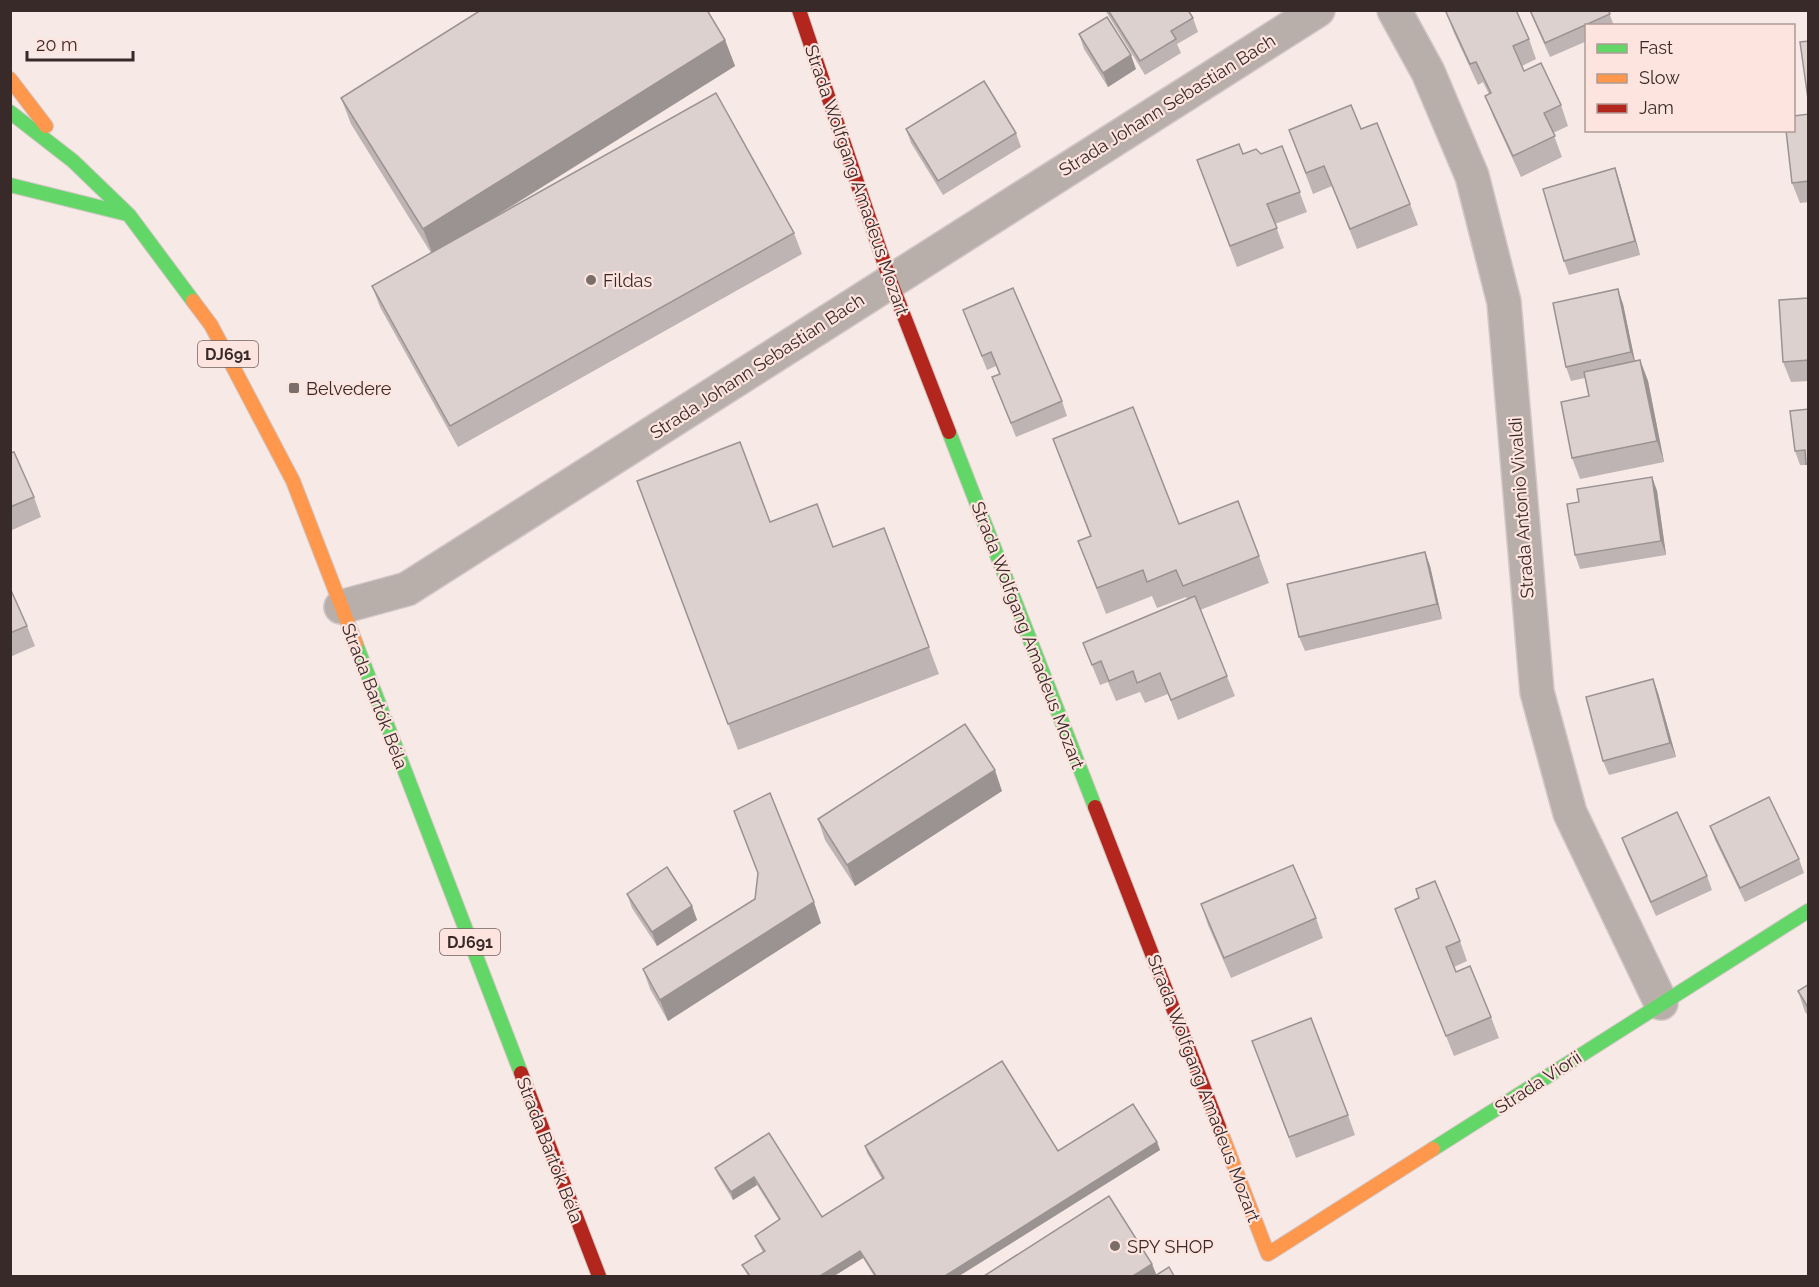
<svg xmlns="http://www.w3.org/2000/svg" width="1819" height="1287" viewBox="0 0 1819 1287" font-family="Raleway,sans-serif">
	<rect width="100%" height="100%" fill="#f7e9e6"/>
	<g fill="none" stroke-linecap="round" stroke-linejoin="round">
		<!-- street casing -->
		<g stroke="#d3c7c5" stroke-width="36">
			<g id="street">
				<polyline points="1394,10 1428,72 1472,176 1504,302 1537,692 1570,813 1661,1003"/>
				<polyline points="341,607 407,589 1318,10"/>
			</g>
		</g>
		<!-- fast casing -->
		<g stroke="#d3c7c5" stroke-width="16">
			<g id="fast">
				<polyline points="10,112 73,161 129,215 193,301"/>
				<polyline points="10,185 127,214"/>
				<polyline points="949,432 1095,807"/>
				<polyline points="356,644 521,1073"/>
				<polyline points="1433,1149 1808,911"/>
			</g>
		</g>
		<!-- slow casing -->
		<g stroke="#d3c7c5" stroke-width="16">
			<g id="slow">
				<polyline points="10,79 46,126"/>
				<polyline points="193,301 211,325 293,481 356,644"/>
				<polyline points="1219,1127 1268,1254 1433,1149"/>
			</g>
		</g>
		<!-- jam casing -->
		<g stroke="#d3c7c5" stroke-width="16">
			<g id="jam">
				<polyline points="799,10 890,280 949,432"/>
				<polyline points="1095,807 1219,1127"/>
				<polyline points="521,1073 599,1276"/>
			</g>
		</g>
		<!-- street -->
		<use href="#street" stroke="#b8aeaa" stroke-width="33"/>
		<!-- fast -->
		<use href="#fast" stroke="#63d668" stroke-width="14"/>
		<!-- slow -->
		<use href="#slow" stroke="#ff974d" stroke-width="14"/>
		<!-- jam -->
		<use href="#jam" stroke="#b3261e" stroke-width="14"/>
	</g>
	<!-- wall -->
	<g fill="#beb4b3">
		<polygon points="1105,10 1188,10 1193,18 1198,32 1177,44 1181,53 1145,75"/>
		<polygon points="1529,10 1608,10 1614,26 1587,26 1587,41 1550,57"/>
		<polygon points="1446,12 1529,39 1536,59 1522,66 1524,71 1561,105 1568,126 1553,133 1562,157 1521,177 1493,116 1485,96 1489,94 1483,82 1478,85 1454,33"/>
		<polygon points="1079,34 1136,69 1108,87 1084,49"/>
		<polygon points="725,40 735,66 482,225 794,233 802,254 458,447 380,307 372,286 431,253 351,124 341,98"/>
		<polygon points="1809,114 1809,202 1800,203 1792,183"/>
		<polygon points="906,129 1016,133 1021,147 943,195 911,143"/>
		<polygon points="1361,129 1410,204 1418,225 1357,249 1332,186 1313,194 1289,130"/>
		<polygon points="1282,146 1307,212 1275,224 1284,248 1237,267 1197,160 1243,154 1261,154"/>
		<polygon points="1620,183 1640,255 1569,275 1564,261"/>
		<polygon points="1809,290 1809,381 1791,382 1783,362 1808,298"/>
		<polygon points="1623,304 1635,362 1640,360 1648,381 1664,462 1580,479 1572,458 1589,396 1585,378 1571,381 1566,367"/>
		<polygon points="963,310 1062,401 1067,416 1016,437 992,377 999,374 996,366 987,370"/>
		<polygon points="1809,409 1809,470 1807,465 1800,465 1795,451"/>
		<polygon points="1053,439 1179,524 1259,556 1269,583 1200,610 1235,696 1178,720 1168,694 1145,703 1140,692 1116,701 1108,682 1100,685 1083,643 1187,599 1186,597 1157,608 1152,596 1106,614 1078,541 1090,536"/>
		<polygon points="10,453 34,497 41,517 10,531"/>
		<polygon points="1652,477 1657,491 1666,555 1580,569 1575,555 1579,502"/>
		<polygon points="637,481 770,522 833,547 884,528 939,674 738,750"/>
		<polygon points="1425,552 1430,566 1442,619 1305,651 1299,637"/>
		<polygon points="10,588 27,626 35,646 10,657"/>
		<polygon points="1653,679 1658,693 1676,757 1609,775 1603,761"/>
		<polygon points="1002,791 855,886 825,840 818,819"/>
		<polygon points="734,811 821,923 668,1021 650,989 643,969 755,899 758,874"/>
		<polygon points="1710,826 1799,859 1804,873 1745,902 1715,840"/>
		<polygon points="1622,838 1707,876 1712,890 1656,916 1627,852"/>
		<polygon points="627,894 692,906 697,920 657,946 632,908"/>
		<polygon points="1201,904 1316,918 1323,938 1231,978 1208,925"/>
		<polygon points="1395,909 1460,941 1467,961 1454,967 1456,972 1491,1017 1499,1038 1454,1056"/>
		<polygon points="1809,984 1809,1017 1805,1012 1798,991"/>
		<polygon points="1252,1041 1348,1115 1355,1135 1296,1158"/>
		<polygon points="769,1133 822,1217 882,1179 867,1153 865,1146 1058,1151 1157,1142 1160,1150 959,1276 874,1276 863,1258 834,1276 748,1276 742,1265 763,1252 758,1243 755,1236 779,1220 757,1185 733,1200 718,1175 715,1168"/>
	</g>
	<!-- shaded-wall -->
	<g fill="#9b9292">
		<polygon points="725,40 735,66 433,255 423,229"/>
		<polygon points="1131,55 1136,69 1108,87 1103,73"/>
		<polygon points="1615,168 1620,183 1640,255 1635,241"/>
		<polygon points="1618,289 1623,304 1636,366 1631,352"/>
		<polygon points="1640,360 1648,381 1664,462 1657,441"/>
		<polygon points="1652,477 1657,491 1666,555 1661,541"/>
		<polygon points="1425,552 1430,566 1442,619 1437,604"/>
		<polygon points="1653,679 1658,693 1676,757 1670,743"/>
		<polygon points="995,770 1002,791 855,886 847,865"/>
		<polygon points="814,902 821,923 668,1021 660,1000"/>
		<polygon points="692,906 697,920 657,946 652,932"/>
		<polygon points="1157,1142 1160,1150 959,1276 945,1276"/>
		<polygon points="754,1177 757,1185 733,1200 731,1192"/>
		<polygon points="860,1251 863,1258 834,1276 820,1276"/>
		<polygon points="1152,1264 1157,1276 1133,1276"/>
	</g>
	<!-- building -->
	<g fill="#ddd1d0" stroke="#9b9292" stroke-width="1.5">
		<polygon points="481,10 707,10 725,40 423,229 341,98"/>
		<polygon points="1108,10 1188,10 1193,18 1171,31 1176,39 1140,61"/>
		<polygon points="1450,10 1516,10 1529,39 1513,46 1524,71 1541,63 1561,105 1544,113 1555,136 1513,156 1485,96 1491,93 1476,62 1470,64 1446,12"/>
		<polygon points="1530,10 1608,10 1610,14 1545,43"/>
		<polygon points="1107,17 1131,55 1103,73 1079,34"/>
		<polygon points="1809,41 1809,106 1800,42"/>
		<polygon points="984,81 1016,133 938,181 906,129"/>
		<polygon points="716,93 794,233 450,426 372,286"/>
		<polygon points="1351,105 1361,129 1377,123 1410,204 1350,229 1324,166 1306,173 1289,130"/>
		<polygon points="1809,114 1809,181 1792,183 1786,130 1794,130 1794,116"/>
		<polygon points="1239,144 1243,154 1256,149 1261,154 1282,146 1300,192 1267,204 1277,228 1230,246 1197,160"/>
		<polygon points="1615,168 1635,241 1564,261 1543,189"/>
		<polygon points="1013,288 1062,401 1011,423 992,377 1000,374 991,352 982,356 963,310"/>
		<polygon points="1618,289 1631,352 1566,367 1553,303"/>
		<polygon points="1808,290 1809,290 1809,360 1783,362 1779,300 1808,298"/>
		<polygon points="1640,360 1657,441 1572,458 1561,402 1589,396 1584,372"/>
		<polygon points="1133,407 1179,524 1238,501 1259,556 1183,586 1176,570 1147,582 1143,570 1097,588 1078,541 1091,536 1053,439"/>
		<polygon points="1809,409 1809,464 1806,464 1805,450 1795,451 1790,411"/>
		<polygon points="740,442 770,522 817,504 833,547 884,528 929,647 728,724 637,481"/>
		<polygon points="14,452 34,497 10,507 10,453"/>
		<polygon points="1652,477 1661,541 1575,555 1567,504 1579,502 1577,489"/>
		<polygon points="1425,552 1437,604 1299,637 1287,584"/>
		<polygon points="10,588 27,626 10,633"/>
		<polygon points="1195,596 1227,676 1171,700 1160,673 1137,683 1133,671 1109,681 1101,661 1092,665 1083,643"/>
		<polygon points="1653,679 1670,743 1603,761 1586,697"/>
		<polygon points="965,724 995,770 847,865 818,819"/>
		<polygon points="770,793 814,902 660,1000 643,969 755,899 758,873 734,811"/>
		<polygon points="1769,797 1799,859 1740,888 1710,826"/>
		<polygon points="1677,812 1707,876 1651,902 1622,838"/>
		<polygon points="1293,865 1316,918 1224,958 1201,904"/>
		<polygon points="667,867 692,906 652,932 627,894"/>
		<polygon points="1435,881 1460,941 1446,947 1456,972 1470,966 1491,1017 1446,1036 1395,909 1419,898 1416,889"/>
		<polygon points="1809,984 1809,1009 1798,991"/>
		<polygon points="1311,1018 1348,1115 1289,1137 1252,1041"/>
		<polygon points="1002,1061 1058,1151 1133,1104 1157,1142 945,1276 876,1276 860,1251 820,1276 750,1276 742,1265 765,1251 755,1236 780,1219 754,1177 731,1192 715,1168 769,1133 822,1217 884,1178 865,1146"/>
		<polygon points="1109,1196 1152,1264 1133,1276 984,1276"/>
		<polygon points="1169,1267 1174,1276 1155,1276"/>
	</g>
	<!-- markers -->
	<g fill="#7a6d6a" stroke="#fee4df" stroke-width="2">
		<circle cx="591" cy="280" r="6"/>
		<rect x="288" y="382" width="12" height="12" rx="3"/>
		<circle cx="1115" cy="1246" r="6"/>
	</g>
	<g text-anchor="middle" dominant-baseline="central" stroke-width="4.5" stroke-linejoin="round" paint-order="stroke">
		<!-- shield labels -->
		<g fill="#fee4df" stroke="#73625f" stroke-width="1.5">
			<rect x="198" y="341" width="60" height="26" rx="4.5"/>
			<rect x="440" y="929" width="60" height="26" rx="4.5"/>
		</g>
		<g font-size="16" font-weight="bold" fill="#372a28">
			<text x="228" y="354">DJ691</text>
			<text x="470" y="942">DJ691</text>
		</g>
		<!-- street labels -->
		<g font-size="18" fill="#372a28" stroke="#fee4df">
			<text transform="translate(1167 105) rotate(-32)">Strada Johann Sebastian Bach</text>
			<text transform="translate(857 180) rotate(71)">Strada Wolfgang Amadeus Mozart</text>
			<text transform="translate(757 366) rotate(-33)">Strada Johann Sebastian Bach</text>
			<text transform="translate(1521 508) rotate(-94)">Strada Antonio Vivaldi</text>
			<text transform="translate(1028 635) rotate(69)">Strada Wolfgang Amadeus Mozart</text>
			<text transform="translate(375 696) rotate(69)">Strada Bartók Béla</text>
			<text transform="translate(1538 1082) rotate(-33)">Strada Viorii</text>
			<text transform="translate(1204 1088) rotate(69)">Strada Wolfgang Amadeus Mozart</text>
			<text transform="translate(550 1150) rotate(69)">Strada Bartók Béla</text>
		</g>
		<!-- poi labels -->
		<g font-size="18" fill="#372a28" stroke="#fee4df" text-anchor="start">
			<text x="603" y="280">Fildas</text>
			<text x="306" y="388">Belvedere</text>
			<text x="1127" y="1246">SPY SHOP</text>
		</g>
	</g>
	<!-- border -->
	<rect width="1819" height="1287" fill="none" stroke="#372a28" stroke-width="24"/>
	<!-- legend -->
	<rect x="1585" y="24" width="210" height="108" fill="#fee4df" stroke="#ae9a96" stroke-width="1.5"/>
	<rect x="1597" y="44" width="30" height="9" fill="#63d668" stroke="#ae9a96" stroke-width="1.5"/>
	<text x="1639" y="54" font-size="18" fill="#372a28">Fast</text>
	<rect x="1597" y="74" width="30" height="9" fill="#ff974d" stroke="#ae9a96" stroke-width="1.5"/>
	<text x="1639" y="84" font-size="18" fill="#372a28">Slow</text>
	<rect x="1597" y="104" width="30" height="9" fill="#b3261e" stroke="#ae9a96" stroke-width="1.5"/>
	<text x="1639" y="114" font-size="18" fill="#372a28">Jam</text>
	<!-- scale -->
	<path d="M27 51v9h106v-9" fill="none" stroke="#372a28" stroke-width="3"/>
	<text x="36" y="51" font-size="18" fill="#372a28" stroke="#fee4df" stroke-width="4.5" paint-order="stroke">20 m</text>
</svg>
